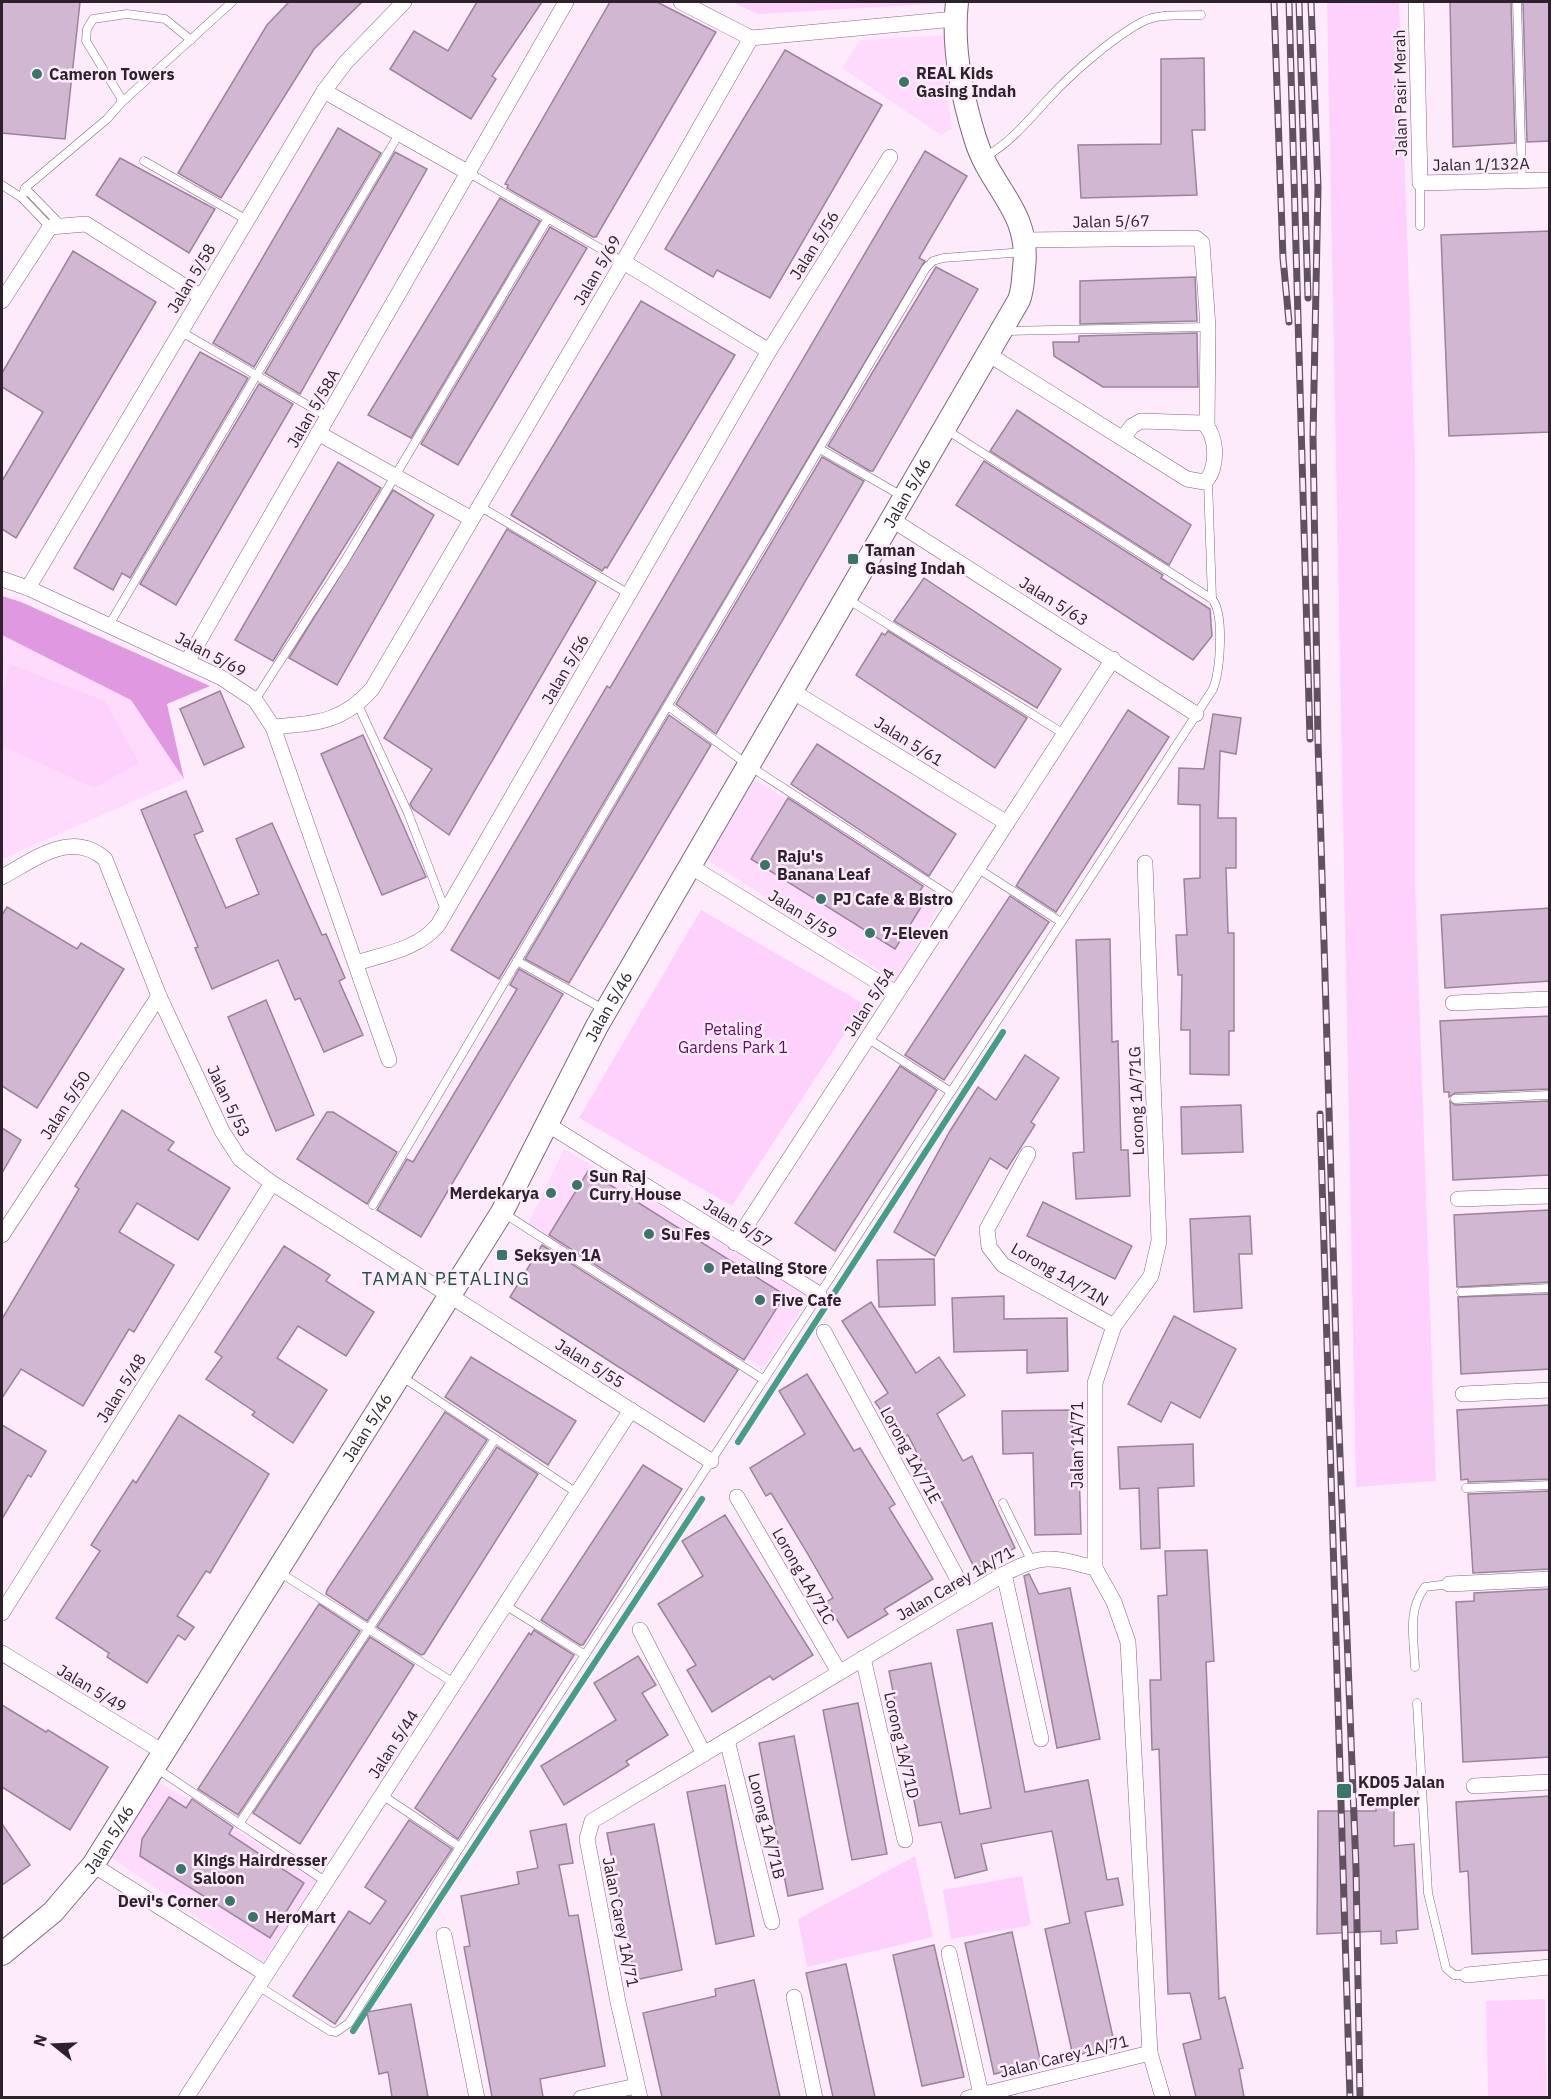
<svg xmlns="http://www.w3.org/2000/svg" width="1551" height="2099" viewBox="0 0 1551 2099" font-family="'IBM Plex Sans',sans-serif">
	<rect width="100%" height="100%" fill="#fdebfc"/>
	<!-- built -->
	<g fill="#fedbfd">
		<polygon points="948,35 947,95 952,128 941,135 842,68 860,40"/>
		<polygon points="2,635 131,700 184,779 2,859"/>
		<polygon points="755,780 945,897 896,981 706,859"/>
		<polygon points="564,1149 811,1295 763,1368 527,1226"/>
		<polygon points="159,1782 319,1882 263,1962 109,1856"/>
	</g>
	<!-- green -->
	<g fill="#fed1fd">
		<polygon points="732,2 965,2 758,14"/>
		<polygon points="1327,2 1399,2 1415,461 1415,879 1436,1481 1356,1487"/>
		<polygon points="10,664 105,701 139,763 94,788 2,746 2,695"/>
		<polygon points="701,910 864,1004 732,1206 579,1118"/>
		<polygon points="915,1856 933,1937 807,1967 798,1919"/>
		<polygon points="1022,1876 1031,1925 951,1939 943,1890"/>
		<polygon points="1545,1999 1547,2097 1488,2097 1486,2001"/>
	</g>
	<!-- forest -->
	<polygon fill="#e098e0" points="2,596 21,602 210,686 167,704 184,779 131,700 2,635"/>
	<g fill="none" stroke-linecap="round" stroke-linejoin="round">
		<!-- stream -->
		<g stroke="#439d87" stroke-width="6">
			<polyline points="738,1442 1003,1032"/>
			<polyline points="353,2031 702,1499"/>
		</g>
	</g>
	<!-- building -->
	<g fill="#d2b7d2" stroke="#9c829b" stroke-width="1.5">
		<polygon points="2,2 80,2 65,139 2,133"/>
		<polygon points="289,2 362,2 314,49 221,198 178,173 267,25"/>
		<polygon points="477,2 542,2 492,76 496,79 471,119 390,69 414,31 448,51"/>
		<polygon points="610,2 657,2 716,32 596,237 593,237 507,188 508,185 505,184"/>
		<polygon points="1450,2 1511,2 1515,143 1453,147"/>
		<polygon points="1523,2 1550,2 1550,141 1527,142"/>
		<polygon points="785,50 882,105 770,298 717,270 713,277 665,249"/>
		<polygon points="1204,58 1205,130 1192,130 1197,195 1081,198 1078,145 1161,144 1161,59"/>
		<polygon points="338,128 381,153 254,367 213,343"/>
		<polygon points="925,151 967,176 919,258 925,261 499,979 451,950 607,686 610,688"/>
		<polygon points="395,152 427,169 300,394 265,373"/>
		<polygon points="120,158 215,209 189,253 96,195"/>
		<polygon points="500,198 540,221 411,438 368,415"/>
		<polygon points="550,227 587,248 458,465 421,444"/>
		<polygon points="1550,231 1550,432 1449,436 1441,235"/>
		<polygon points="73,251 156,302 16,538 2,529 2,481 43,412 2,387 2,373"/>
		<polygon points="936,267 978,289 873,471 870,471 828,446"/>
		<polygon points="1195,277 1197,321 1080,324 1080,281"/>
		<polygon points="641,301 735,355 607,568 605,567 602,571 511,515"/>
		<polygon points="1197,333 1198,387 1103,387 1054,356 1053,342 1079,342 1079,336"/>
		<polygon points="200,352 248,378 130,578 122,573 113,590 74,568"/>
		<polygon points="259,384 293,404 176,605 140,584"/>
		<polygon points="1017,410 1191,525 1169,565 990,451"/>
		<polygon points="822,457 864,481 716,734 676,704"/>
		<polygon points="984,461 1163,575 1161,578 1210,609 1212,636 1193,660 956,505"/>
		<polygon points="338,462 381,488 273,661 235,640"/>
		<polygon points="393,490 434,515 337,685 289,658"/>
		<polygon points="507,529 596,582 449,835 413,809 410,804 432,769 384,738"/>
		<polygon points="924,578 1061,669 1037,708 894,621"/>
		<polygon points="888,631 1027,718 995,768 856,675 882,633 885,635"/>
		<polygon points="220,691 244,747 204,765 180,709"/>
		<polygon points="1128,710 1169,737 1056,912 1016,886"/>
		<polygon points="1213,714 1241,718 1236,754 1220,751 1218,818 1236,818 1236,868 1226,868 1228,933 1234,933 1234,1031 1229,1031 1229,1075 1190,1074 1190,1030 1181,1030 1182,975 1178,975 1176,935 1187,935 1184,879 1200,878 1200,805 1178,804 1179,768 1204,769"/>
		<polygon points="669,715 711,745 569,983 525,959"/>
		<polygon points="363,735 426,877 382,895 321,754"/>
		<polygon points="817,744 956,834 929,876 791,784"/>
		<polygon points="186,791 203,831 194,835 226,908 259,894 236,839 272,823 322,935 326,934 345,978 339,981 363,1035 324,1052 300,998 295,1000 278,960 212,989 195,948 198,947 141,810"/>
		<polygon points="788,798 923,886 920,891 928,896 895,949 751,859"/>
		<polygon points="1010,896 1049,922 944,1080 905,1055"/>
		<polygon points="7,907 77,949 81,943 124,969 37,1108 2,1086 2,915"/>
		<polygon points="1550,908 1550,981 1445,988 1441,915"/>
		<polygon points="1110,939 1112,1042 1118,1041 1121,1150 1128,1150 1130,1196 1076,1199 1073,1153 1084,1152 1076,940"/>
		<polygon points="519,969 563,994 421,1237 377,1210 407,1159 413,1162 517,989 510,985"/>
		<polygon points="266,1000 314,1115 276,1131 228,1017"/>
		<polygon points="1550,1016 1550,1089 1455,1093 1449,1097 1449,1092 1444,1092 1440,1021"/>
		<polygon points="1025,1055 1059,1078 1031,1122 1035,1125 1007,1169 990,1158 935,1256 894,1232 950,1131 978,1087 996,1100"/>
		<polygon points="900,1066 937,1090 835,1251 795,1223"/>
		<polygon points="1450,1101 1455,1105 1550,1101 1550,1175 1453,1180"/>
		<polygon points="1241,1105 1243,1152 1182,1154 1181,1107"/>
		<polygon points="122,1110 174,1142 168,1150 230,1188 198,1240 137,1203 119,1232 174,1265 134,1332 129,1329 83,1406 21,1369 2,1398 2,1319 79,1189 75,1186"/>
		<polygon points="327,1112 333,1112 397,1152 367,1204 297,1159"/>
		<polygon points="2,1128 21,1140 2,1173"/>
		<polygon points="588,1171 785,1295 744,1360 549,1235"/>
		<polygon points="1043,1202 1132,1246 1115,1279 1027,1236"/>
		<polygon points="1550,1210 1550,1282 1457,1287 1454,1215"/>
		<polygon points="1250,1216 1252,1254 1239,1254 1242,1308 1194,1312 1190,1219"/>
		<polygon points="542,1245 738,1370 704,1422 510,1297"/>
		<polygon points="284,1246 330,1275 326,1281 374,1312 346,1356 298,1326 277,1358 327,1390 293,1443 252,1415 255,1412 206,1379 222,1357 215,1352"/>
		<polygon points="934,1259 935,1305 879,1307 877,1260"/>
		<polygon points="1550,1294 1550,1369 1461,1374 1458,1297"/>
		<polygon points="1004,1296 1004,1319 1067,1318 1068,1371 1027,1373 1027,1350 954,1352 952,1298"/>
		<polygon points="871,1302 916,1373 939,1357 965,1395 937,1414 963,1461 972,1456 1015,1548 975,1569 908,1435 901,1439 875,1402 888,1393 842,1321"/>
		<polygon points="1174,1316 1236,1349 1200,1418 1171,1402 1161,1422 1128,1404"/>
		<polygon points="471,1357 576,1421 548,1465 445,1397"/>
		<polygon points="807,1374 854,1451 860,1448 895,1504 889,1508 933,1579 884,1609 888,1614 848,1638 826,1602 833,1598 806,1551 771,1493 766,1496 750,1468 805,1434 779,1391"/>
		<polygon points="1550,1405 1550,1479 1468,1482 1468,1479 1461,1480 1457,1410"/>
		<polygon points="1072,1410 1074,1468 1079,1468 1081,1534 1035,1535 1033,1453 1003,1454 1002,1411"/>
		<polygon points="445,1412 487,1440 367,1621 326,1594 327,1590"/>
		<polygon points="179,1415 269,1474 210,1573 206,1571 177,1616 194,1627 185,1640 178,1635 147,1683 107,1657 109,1653 56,1618 100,1551 91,1545 133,1480 136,1483"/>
		<polygon points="2,1425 46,1451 31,1477 28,1475 2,1519"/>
		<polygon points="1193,1444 1194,1486 1158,1488 1160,1548 1141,1549 1139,1488 1120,1489 1118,1447"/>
		<polygon points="497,1447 538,1474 424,1654 421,1655 377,1627"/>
		<polygon points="643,1465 682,1489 583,1645 580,1645 541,1620"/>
		<polygon points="1550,1491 1550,1569 1473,1573 1468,1494"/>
		<polygon points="725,1515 813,1655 773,1680 770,1676 712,1712 687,1670 696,1665 658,1604 703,1576 682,1541"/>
		<polygon points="1207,1550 1214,1661 1206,1662 1219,1999 1225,1997 1243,2068 1239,2069 1244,2097 1196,2097 1183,2044 1201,2039 1190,1993 1168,1994 1159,1749 1152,1750 1150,1680 1161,1680 1158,1596 1167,1595 1165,1551"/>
		<polygon points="1029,1574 1039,1594 1070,1588 1100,1739 1057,1748 1024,1576"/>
		<polygon points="1550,1589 1550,1757 1463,1762 1456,1602 1474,1601 1474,1593"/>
		<polygon points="319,1604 360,1631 238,1815 198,1789"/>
		<polygon points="992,1623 1025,1792 1088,1780 1107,1880 1118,1878 1123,1905 1085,1912 1115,2046 1073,2056 1045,1929 1070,1923 1052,1831 981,1844 987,1870 955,1878 941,1822 919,1826 889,1671 931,1663 960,1814 991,1808 957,1630"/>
		<polygon points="534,1630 574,1655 458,1839 415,1808 529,1633 531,1635"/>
		<polygon points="370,1637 414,1665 300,1844 253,1813"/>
		<polygon points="638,1656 656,1685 642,1693 668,1735 626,1761 629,1765 564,1805 541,1766 616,1720 594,1683"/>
		<polygon points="858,1703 887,1854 852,1860 823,1710"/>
		<polygon points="2,1705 46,1732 48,1730 108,1767 70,1830 2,1787"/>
		<polygon points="794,1736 823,1889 788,1896 759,1743"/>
		<polygon points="725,1785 754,1936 716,1944 687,1792"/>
		<polygon points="1550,1796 1550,1950 1472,1954 1468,1871 1460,1872 1456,1802"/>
		<polygon points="169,1797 186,1808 192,1799 233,1827 229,1834 304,1883 270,1938 140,1856 142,1839"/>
		<polygon points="1376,1798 1394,1798 1394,1846 1414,1844 1418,1929 1396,1931 1397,1943 1381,1944 1381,1931 1317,1934 1318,1811 1376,1811"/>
		<polygon points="409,1820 452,1849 335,2024 293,1996 349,1911 370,1924 386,1901 365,1887"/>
		<polygon points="2,1824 30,1865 2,1885"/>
		<polygon points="566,1824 573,1863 559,1865 569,1916 578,1915 605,2066 540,2079 543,2097 492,2097 464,1947 470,1946 461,1896 519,1884 517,1872 538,1868 530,1831"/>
		<polygon points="654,1824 682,1970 635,1980 607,1833"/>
		<polygon points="1012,1932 1041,2064 994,2074 965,1943"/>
		<polygon points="934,1945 964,2077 922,2086 893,1955"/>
		<polygon points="846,1964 875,2097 833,2097 806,1973"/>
		<polygon points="754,1980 780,2097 662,2097 643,2013 716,1996 715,1989"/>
		<polygon points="411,2004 428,2097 392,2097 388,2072 379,2074 367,2012"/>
	</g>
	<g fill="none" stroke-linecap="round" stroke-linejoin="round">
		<!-- lane casing -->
		<g stroke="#806780" stroke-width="9">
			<g id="lane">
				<polyline points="1517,2 1522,181"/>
				<polyline points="121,103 232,2"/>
				<path d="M985,157c26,-15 43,-36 64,-59 22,-24 63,-60 93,-76 18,-9 40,-6 59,-7"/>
				<polyline points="144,161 247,220"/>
				<polyline points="469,173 622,261"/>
				<polyline points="1420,183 1420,226"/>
				<polyline points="2,185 22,198 50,227"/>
				<polyline points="25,188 62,226"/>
				<polyline points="22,198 25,188 107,119 121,103 121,98 86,41 87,29 93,19 127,14 165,19 191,40"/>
				<polyline points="180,331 328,417"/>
				<polyline points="1006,331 1208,327"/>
				<polyline points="820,449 902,496"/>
				<polyline points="1208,480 1212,599"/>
				<polyline points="479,506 629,594"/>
				<polyline points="849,600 1064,734"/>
				<polyline points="109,625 399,134"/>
				<polyline points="255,700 344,562 547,220"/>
				<polyline points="358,705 408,813 445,910"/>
				<polyline points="668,706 748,765 956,900"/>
				<polyline points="977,868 1061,922"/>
				<polyline points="517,961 605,1010"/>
				<polyline points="867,1038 951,1092"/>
				<polyline points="1455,1099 1550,1095"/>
				<polyline points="373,1205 926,268 933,261 943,258 1024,252"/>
				<polyline points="505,1214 764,1380"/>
				<polyline points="1461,1292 1550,1288"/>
				<polyline points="401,1376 577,1493"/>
				<polyline points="1466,1488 1550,1485"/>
				<polyline points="1003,1503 1031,1560"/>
				<polyline points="279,1572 454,1683"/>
				<polyline points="505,1605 585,1655"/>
				<path d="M1415,1667c-1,-28 -8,-57 10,-80l24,-3"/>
				<polyline points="1417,1703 1428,1893 1446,1968 1454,1975 1467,1975"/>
				<polyline points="156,1768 325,1881"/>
				<polyline points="382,1795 460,1847"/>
				<polyline points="239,1824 495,1439"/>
				<path d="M258,1986l72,45 6,1 13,-9 111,-176 753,-1158c7,-18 12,-75 -1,-90l-267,-170"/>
			</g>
		</g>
		<!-- street casing -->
		<g stroke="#806780" stroke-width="16">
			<g id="street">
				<polyline points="681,2 751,38 955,19"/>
				<polyline points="1416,2 1420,183 1550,180"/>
				<polyline points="324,91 469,173"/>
				<polyline points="1026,240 1196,238 1202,243 1208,327 1207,425"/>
				<polyline points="622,261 769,351"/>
				<polyline points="2,301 50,227 86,224 200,296"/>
				<path d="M988,354l199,125 17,3c15,-10 14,-51 -2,-59l-61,-2 -9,5 -9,12"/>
				<polyline points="318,433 470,518"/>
				<polyline points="891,519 1196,714"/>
				<path d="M2,579l26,9 194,90 33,22 18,27c43,-4 69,-4 99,-38l247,-420 132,-231"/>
				<polyline points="28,588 324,91 346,62 404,2"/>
				<polyline points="188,660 566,2"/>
				<polyline points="792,691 1007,823"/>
				<polyline points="273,727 389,1060"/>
				<polyline points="690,866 896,993"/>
				<path d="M2,877c32,-17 69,-48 103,-18l54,137 63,135 18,28 32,24 439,278"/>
				<path d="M356,963c29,-9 62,-14 82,-38l331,-574 121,-194"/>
				<polyline points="1453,1003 1550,999"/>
				<polyline points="547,1124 819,1294"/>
				<polyline points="1028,1154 987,1229 989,1247 1003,1265 1114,1326"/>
				<polyline points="1458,1199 1550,1196"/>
				<polyline points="2,1235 159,996"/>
				<polyline points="735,1243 1113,659"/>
				<polyline points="824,1332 967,1596"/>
				<polyline points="1463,1394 1550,1390"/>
				<polyline points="737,1497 839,1672"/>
				<polyline points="1095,1568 1095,1383 1114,1326 1151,1276 1159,1241 1145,863"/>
				<polyline points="1004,1574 1041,1739"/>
				<polyline points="1449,1584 1550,1579"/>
				<polyline points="2,1613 272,1183"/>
				<polyline points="640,1630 704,1754"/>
				<polyline points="2,1653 163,1752"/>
				<polyline points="863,1658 905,1840"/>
				<polyline points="727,1740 772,1922"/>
				<polyline points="1474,1786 1550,1782"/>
				<polyline points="93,1865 266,1974"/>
				<polyline points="444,1935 477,2098"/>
				<polyline points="949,1953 981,2094"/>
				<polyline points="1467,1975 1550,1967"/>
				<polyline points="794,1997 815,2098"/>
				<polyline points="1150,2053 1163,2098"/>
				<polyline points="186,2098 631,1410"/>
				<polyline points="581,2098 636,2086"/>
				<path d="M640,2098l-22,-96 -31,-163 5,-18 412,-247c39,-21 49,-17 91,-6l19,34 14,40 22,411 -182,45"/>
			</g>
		</g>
		<!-- secondary casing -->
		<g stroke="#806780" stroke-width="24">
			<g id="secondary">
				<path id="s1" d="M2,1954l51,-42 40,-47 409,-653 95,-186 422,-726c4,-10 4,-21 5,-32 7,-58 -34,-79 -49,-130 -13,-42 -23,-93 -18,-136"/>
			</g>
		</g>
		<!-- lane -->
		<use href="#lane" stroke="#fff" stroke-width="8"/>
		<!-- street -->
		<use href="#street" stroke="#fff" stroke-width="15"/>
		<!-- secondary -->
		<use href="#secondary" stroke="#fff" stroke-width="22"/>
		<!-- rail casing -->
		<g stroke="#5f525e" stroke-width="7">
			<g id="rail">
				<polyline points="1274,2 1283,258 1289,322"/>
				<polyline points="1289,2 1310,739"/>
				<polyline points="1299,2 1308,298"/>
				<polyline points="1311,2 1318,187 1313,437 1318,741 1337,1378 1356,1868 1360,2098"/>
				<polyline points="1320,1114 1350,2098"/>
			</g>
		</g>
		<!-- rail -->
		<use href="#rail" stroke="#fdebfc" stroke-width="4.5" stroke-dasharray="14" stroke-linecap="butt"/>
	</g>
	<!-- markers -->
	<g fill="#387765" stroke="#fdebfc" stroke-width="2">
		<circle cx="37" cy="74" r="6"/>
		<circle cx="904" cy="82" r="6"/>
		<rect x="847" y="553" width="12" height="12" rx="3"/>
		<circle cx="765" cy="865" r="6"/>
		<circle cx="821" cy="899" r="6"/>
		<circle cx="870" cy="933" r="6"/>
		<circle cx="577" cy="1185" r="6"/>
		<circle cx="551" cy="1193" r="6"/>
		<circle cx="649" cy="1234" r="6"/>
		<rect x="496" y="1249" width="12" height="12" rx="3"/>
		<circle cx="709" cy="1268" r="6"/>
		<circle cx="760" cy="1300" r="6"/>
		<rect x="1336" y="1783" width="16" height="16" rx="3"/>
		<circle cx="181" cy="1869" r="6"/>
		<circle cx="230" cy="1901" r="6"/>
		<circle cx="253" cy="1917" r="6"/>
	</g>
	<g text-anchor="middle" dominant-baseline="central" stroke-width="5" stroke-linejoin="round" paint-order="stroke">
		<!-- poi labels -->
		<g font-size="16" font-weight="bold" fill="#2d222c" stroke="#fdebfc" text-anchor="start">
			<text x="916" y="73">REAL Kids<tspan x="916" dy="18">Gasing Indah</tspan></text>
			<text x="49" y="74">Cameron Towers</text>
			<text x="865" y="550">Taman<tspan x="865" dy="18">Gasing Indah</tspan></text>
			<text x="777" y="856">Raju's<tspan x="777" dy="18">Banana Leaf</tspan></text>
			<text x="833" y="899">PJ Cafe &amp; Bistro</text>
			<text x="882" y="933">7-Eleven</text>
			<text x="589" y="1176">Sun Raj<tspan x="589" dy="18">Curry House</tspan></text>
			<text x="539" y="1193" text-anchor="end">Merdekarya</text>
			<text x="661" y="1234">Su Fes</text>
			<text x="514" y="1255">Seksyen 1A</text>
			<text x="721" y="1268">Petaling Store</text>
			<text x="772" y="1300">Five Cafe</text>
			<text x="1358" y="1782">KD05 Jalan<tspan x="1358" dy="18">Templer</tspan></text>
			<text x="193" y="1860">Kings Hairdresser<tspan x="193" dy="18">Saloon</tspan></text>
			<text x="218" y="1901" text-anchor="end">Devi's Corner</text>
			<text x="265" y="1917">HeroMart</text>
		</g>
		<!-- street labels -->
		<g font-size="16" fill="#2d222c" stroke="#fdebfc">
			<text transform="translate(1400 93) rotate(-91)">Jalan Pasir Merah</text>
			<text transform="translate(1481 164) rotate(-1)">Jalan 1/132A</text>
			<text transform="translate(1111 221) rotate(-1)">Jalan 5/67</text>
			<text transform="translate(814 245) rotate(-58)">Jalan 5/56</text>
			<text transform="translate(597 270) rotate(-60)">Jalan 5/69</text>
			<text transform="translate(191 278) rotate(-59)">Jalan 5/58</text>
			<text transform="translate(313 408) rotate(-60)">Jalan 5/58A</text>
			<text stroke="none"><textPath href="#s1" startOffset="1724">Jalan 5/46</textPath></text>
			<text transform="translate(1054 601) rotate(32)">Jalan 5/63</text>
			<text transform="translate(211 654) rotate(28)">Jalan 5/69</text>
			<text transform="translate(565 669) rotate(-60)">Jalan 5/56</text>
			<text transform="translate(909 741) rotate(32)">Jalan 5/61</text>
			<text transform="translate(803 914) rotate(32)">Jalan 5/59</text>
			<text transform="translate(869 1002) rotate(-57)">Jalan 5/54</text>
			<text stroke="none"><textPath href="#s1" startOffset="1130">Jalan 5/46</textPath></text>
			<text transform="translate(229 1101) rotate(64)">Jalan 5/53</text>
			<text transform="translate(1136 1101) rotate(-92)">Lorong 1A/71G</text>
			<text transform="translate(65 1105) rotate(-57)">Jalan 5/50</text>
			<text transform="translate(738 1223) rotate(32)">Jalan 5/57</text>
			<text transform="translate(1060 1274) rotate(30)">Lorong 1A/71N</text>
			<text transform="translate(590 1363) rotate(32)">Jalan 5/55</text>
			<text transform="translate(121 1388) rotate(-58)">Jalan 5/48</text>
			<text stroke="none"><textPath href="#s1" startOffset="644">Jalan 5/46</textPath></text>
			<text transform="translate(1077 1445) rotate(-90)">Jalan 1A/71</text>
			<text transform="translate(911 1455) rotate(61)">Lorong 1A/71E</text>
			<text transform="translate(804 1576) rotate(60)">Lorong 1A/71C</text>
			<text transform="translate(955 1583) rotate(-30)">Jalan Carey 1A/71</text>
			<text transform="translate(92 1688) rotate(31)">Jalan 5/49</text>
			<text transform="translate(393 1744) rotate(-57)">Jalan 5/44</text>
			<text transform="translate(902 1745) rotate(77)">Lorong 1A/71D</text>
			<text transform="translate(767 1826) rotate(76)">Lorong 1A/71B</text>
			<text stroke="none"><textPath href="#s1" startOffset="158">Jalan 5/46</textPath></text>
			<text transform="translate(621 1922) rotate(79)">Jalan Carey 1A/71</text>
			<text transform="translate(1064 2056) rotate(-14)">Jalan Carey 1A/71</text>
		</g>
		<!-- park labels -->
		<g font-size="16" fill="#640a67" stroke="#fdebfc">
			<text x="733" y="1029">Petaling<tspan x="733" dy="18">Gardens Park 1</tspan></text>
		</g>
		<!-- neighbourhood labels -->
		<g font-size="18" letter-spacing="1.5" fill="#1e5142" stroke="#fdebfc">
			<text x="446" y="1278">TAMAN PETALING</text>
		</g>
	</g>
	<!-- border -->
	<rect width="1551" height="2099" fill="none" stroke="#2d222c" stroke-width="6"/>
	<!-- north arrow -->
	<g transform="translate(54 2045) rotate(288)" stroke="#fdebfc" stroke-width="4.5" paint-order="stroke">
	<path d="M0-4.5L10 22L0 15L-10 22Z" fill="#2d222c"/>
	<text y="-9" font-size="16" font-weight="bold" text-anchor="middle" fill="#2d222c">N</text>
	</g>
</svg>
